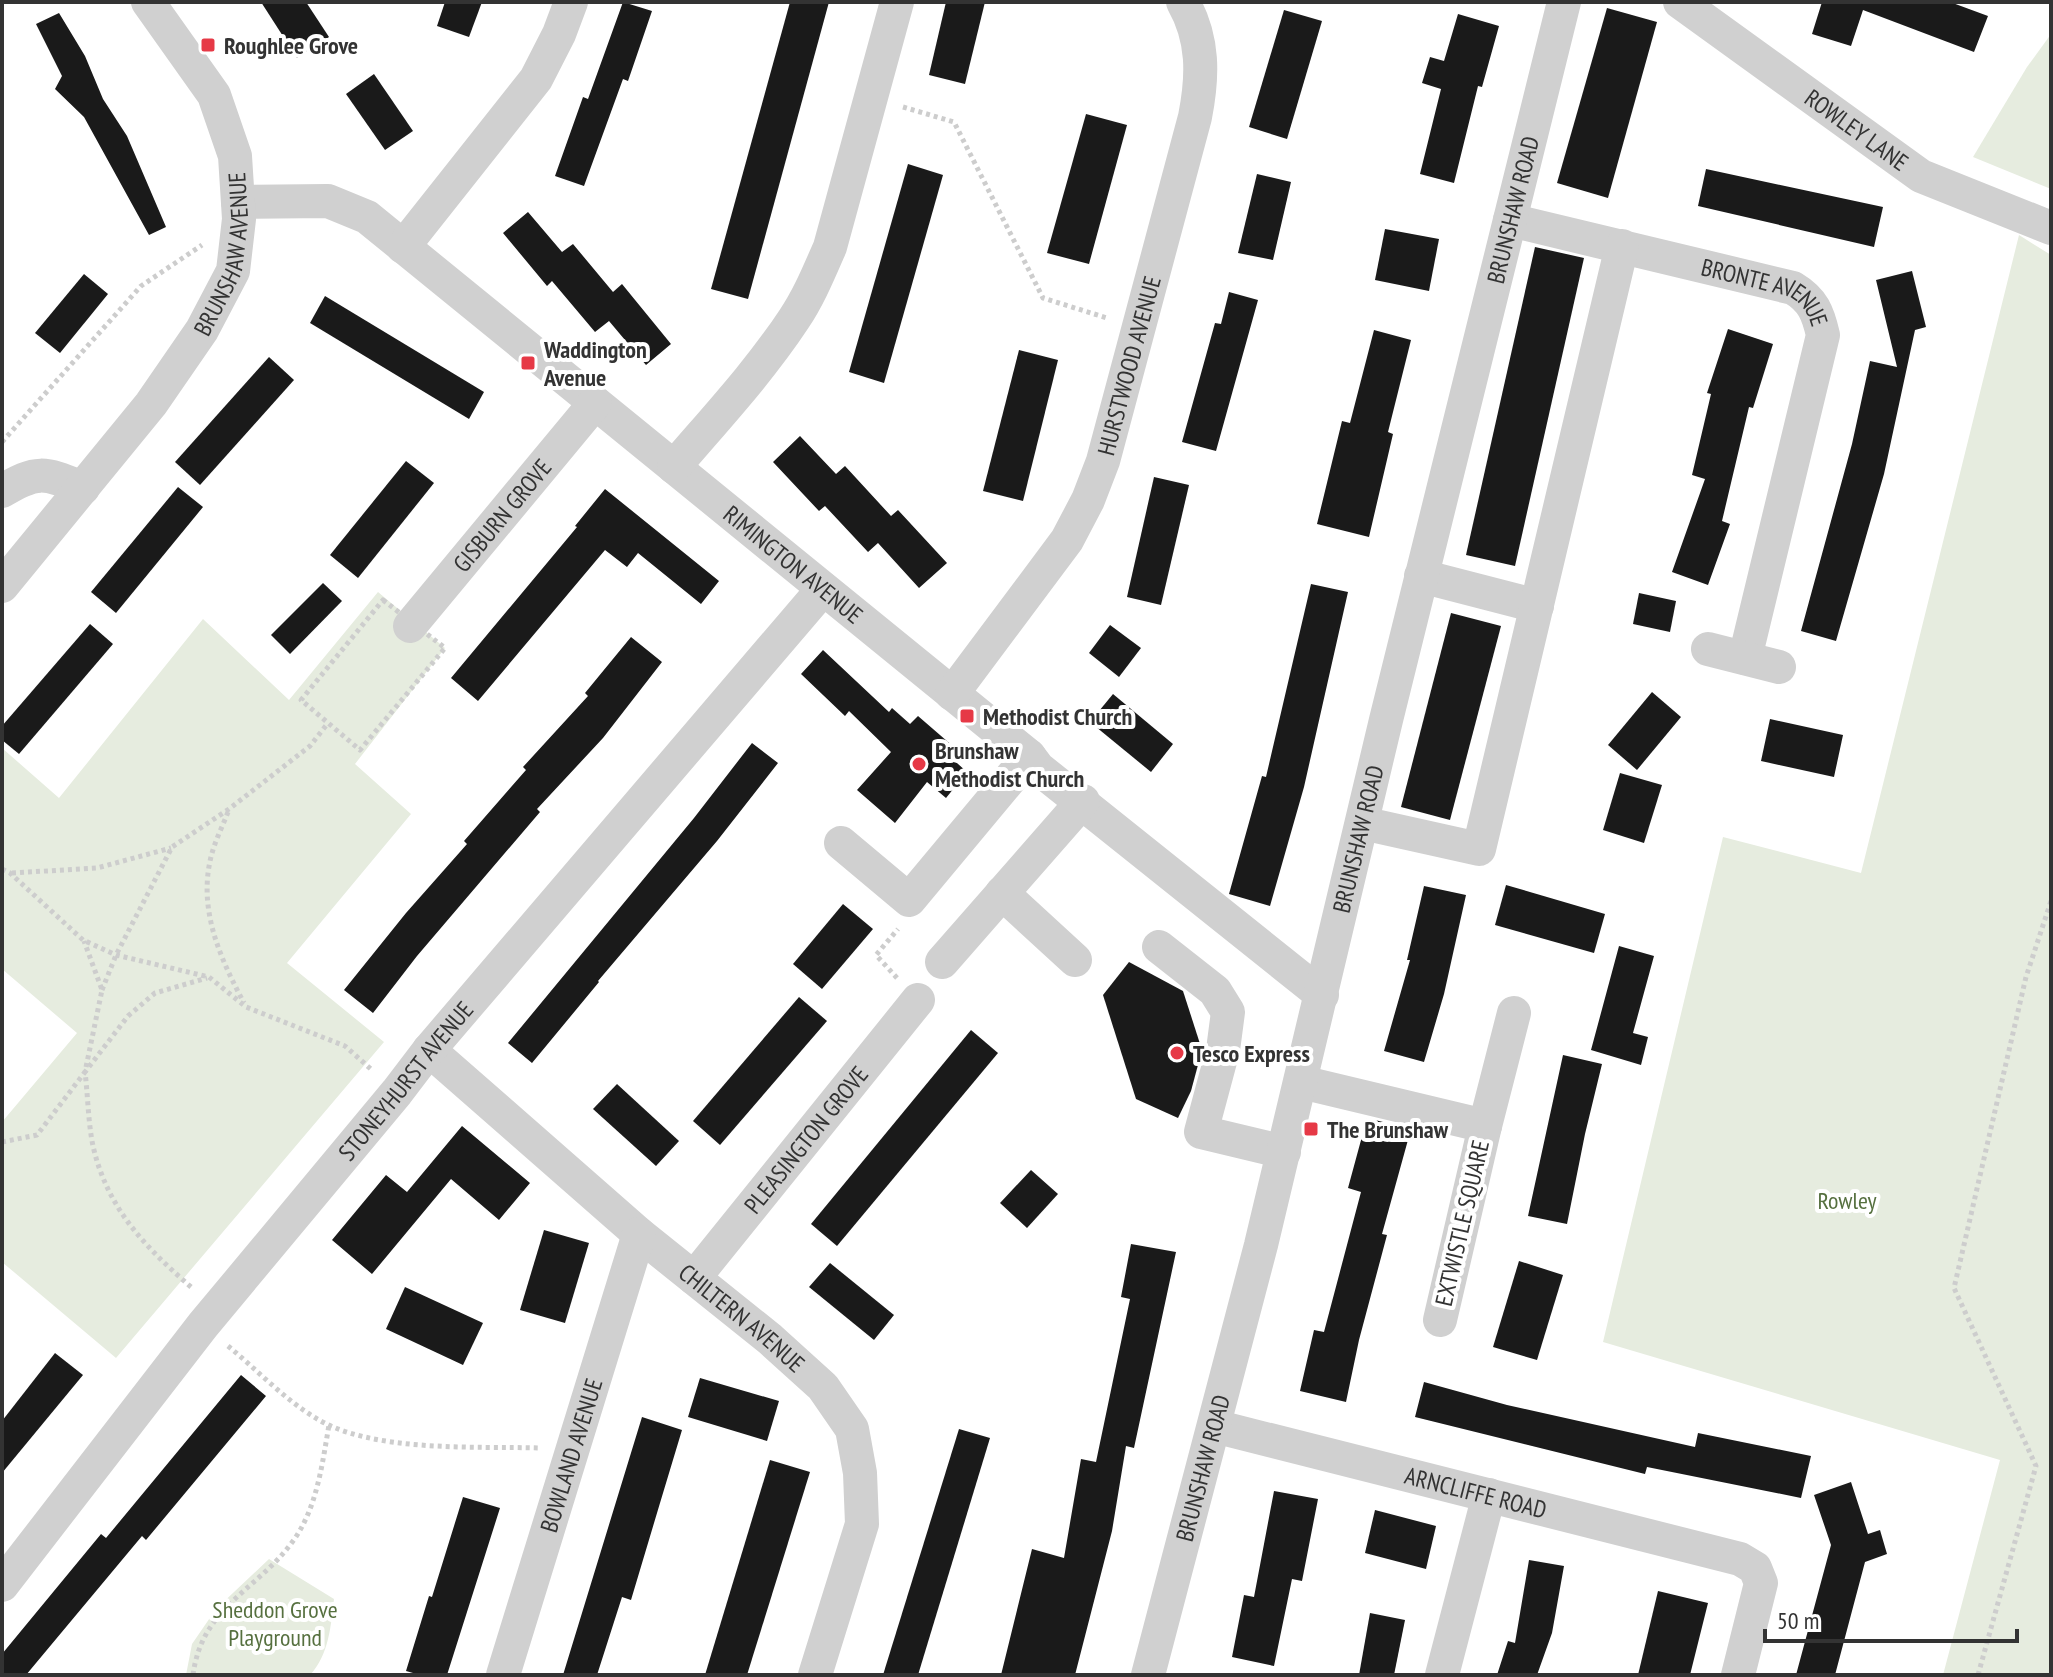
<svg xmlns="http://www.w3.org/2000/svg" width="2053" height="1677" viewBox="0 0 2053 1677" font-family="'PT Sans Narrow',sans-serif">
	<rect width="100%" height="100%" fill="#fff"/>
	<!-- green -->
	<g fill="#e6ecdf">
		<polygon points="2051,34 2051,189 1973,157 2027,67"/>
		<polygon points="2019,235 2051,255 2051,1675 1943,1675 2000,1460 1603,1342 1723,837 1861,873"/>
		<polygon points="378,592 445,648 355,764 411,814 287,963 384,1042 116,1358 2,1262 2,1122 77,1033 2,969 2,748 59,798 203,619 289,700"/>
		<path d="M269,1559l65,40c-3,26 -5,56 -24,76h-124l6,-31 24,-35z"/>
	</g>
	<!-- building -->
	<g fill="#1a1a1a">
		<polygon points="261,2 306,2 329,37 297,58"/>
		<polygon points="445,2 482,2 469,37 437,26"/>
		<polygon points="623,2 652,11 628,81 623,79 584,186 555,176 583,97 588,99"/>
		<polygon points="790,2 829,2 748,299 711,289"/>
		<polygon points="946,2 985,2 965,84 929,75"/>
		<polygon points="1822,2 1950,2 1988,16 1974,52 1863,10 1851,46 1812,34"/>
		<polygon points="1607,8 1657,22 1608,198 1557,183"/>
		<polygon points="1284,10 1322,21 1287,139 1249,127"/>
		<polygon points="59,13 85,56 103,99 127,136 166,227 149,235 84,117 55,89 62,76 36,24"/>
		<polygon points="1458,14 1499,26 1482,87 1478,86 1454,183 1420,174 1441,89 1422,83 1430,57 1444,61"/>
		<polygon points="374,74 413,131 385,150 346,94"/>
		<polygon points="1086,114 1127,125 1089,264 1047,253"/>
		<polygon points="908,164 943,175 884,383 849,372"/>
		<polygon points="1706,169 1883,207 1874,247 1698,206"/>
		<polygon points="1257,174 1291,182 1273,260 1238,253"/>
		<polygon points="528,212 562,252 573,244 613,292 622,284 671,344 646,365 609,321 595,332 552,281 547,286 503,233"/>
		<polygon points="1385,229 1439,239 1429,291 1375,280"/>
		<polygon points="1535,247 1584,258 1515,566 1466,555"/>
		<polygon points="1912,271 1926,327 1915,330 1884,474 1836,641 1801,631 1852,444 1870,361 1897,367 1876,280"/>
		<polygon points="84,274 108,294 60,353 35,333"/>
		<polygon points="1229,292 1258,300 1216,451 1182,442 1215,323 1221,324"/>
		<polygon points="325,296 484,392 469,419 310,323"/>
		<polygon points="1728,329 1773,344 1753,408 1749,407 1722,521 1730,524 1708,585 1672,572 1705,479 1692,475 1711,394 1707,393"/>
		<polygon points="1374,330 1411,340 1388,432 1393,434 1369,537 1317,524 1342,421 1350,423"/>
		<polygon points="1019,350 1058,360 1023,501 983,491"/>
		<polygon points="269,357 294,380 200,485 175,462"/>
		<polygon points="800,436 836,474 845,466 891,516 898,510 947,563 919,588 878,543 868,552 825,506 819,511 773,462"/>
		<polygon points="406,461 434,483 358,578 330,555"/>
		<polygon points="1154,477 1189,485 1161,605 1127,597"/>
		<polygon points="178,487 203,507 116,613 91,592"/>
		<polygon points="605,489 719,581 701,604 638,553 627,567 605,550 478,701 451,678 577,527 575,526"/>
		<polygon points="323,583 342,601 290,654 271,635"/>
		<polygon points="1311,584 1348,592 1304,787 1270,906 1229,894 1262,776 1266,777"/>
		<polygon points="1639,593 1676,601 1670,632 1633,624"/>
		<polygon points="1451,613 1501,626 1450,820 1401,807"/>
		<polygon points="90,624 113,644 19,754 2,740 2,726"/>
		<polygon points="1110,625 1141,648 1119,677 1089,653"/>
		<polygon points="631,637 662,662 603,738 537,809 540,812 417,956 373,1013 344,990 406,913 467,844 464,841 526,770 523,767 588,696 585,693"/>
		<polygon points="823,650 889,712 892,708 910,724 918,716 955,748 948,755 967,772 946,798 927,782 895,823 857,790 891,752 849,711 845,716 801,674"/>
		<polygon points="1652,692 1681,717 1637,770 1608,745"/>
		<polygon points="1113,694 1173,744 1151,772 1090,722"/>
		<polygon points="1770,719 1843,735 1834,777 1761,761"/>
		<polygon points="752,743 778,763 717,841 598,981 599,982 532,1063 508,1043 694,818"/>
		<polygon points="1620,773 1662,785 1644,843 1603,830"/>
		<polygon points="1506,885 1605,914 1594,953 1495,925"/>
		<polygon points="1424,886 1466,895 1444,994 1424,1062 1384,1051 1410,960 1407,960"/>
		<polygon points="843,904 873,929 822,989 793,964"/>
		<polygon points="1619,946 1654,956 1633,1033 1648,1037 1641,1065 1591,1050"/>
		<polygon points="1129,962 1183,991 1202,1050 1191,1091 1178,1118 1136,1099 1103,995"/>
		<polygon points="799,997 827,1021 720,1145 693,1121"/>
		<polygon points="971,1030 998,1053 837,1246 811,1224"/>
		<polygon points="1563,1055 1602,1064 1585,1134 1567,1224 1528,1216"/>
		<polygon points="617,1084 679,1141 656,1166 593,1109"/>
		<polygon points="1367,1118 1411,1129 1382,1234 1387,1235 1359,1340 1346,1402 1300,1391 1314,1330 1324,1332 1361,1192 1348,1188"/>
		<polygon points="462,1126 530,1183 499,1220 451,1179 372,1274 332,1240 386,1175 407,1192"/>
		<polygon points="1031,1170 1058,1194 1027,1228 1000,1203"/>
		<polygon points="544,1230 589,1243 565,1323 520,1310"/>
		<polygon points="1131,1244 1176,1252 1134,1448 1126,1446 1112,1531 1075,1675 1001,1675 1032,1549 1064,1558 1081,1459 1096,1462 1130,1299 1121,1297"/>
		<polygon points="1519,1261 1563,1275 1537,1360 1493,1347"/>
		<polygon points="830,1263 894,1315 874,1340 809,1287"/>
		<polygon points="405,1287 483,1323 463,1365 386,1329"/>
		<polygon points="55,1353 83,1375 2,1473 2,1421"/>
		<polygon points="241,1375 266,1396 146,1540 142,1536 26,1675 2,1675 2,1654 101,1534 106,1538"/>
		<polygon points="700,1378 779,1401 767,1441 688,1417"/>
		<polygon points="1424,1382 1507,1405 1695,1447 1698,1433 1811,1456 1801,1498 1647,1467 1645,1474 1415,1417"/>
		<polygon points="642,1417 682,1430 660,1503 631,1600 622,1597 597,1675 563,1675"/>
		<polygon points="959,1429 990,1438 918,1675 883,1675"/>
		<polygon points="770,1460 810,1472 747,1675 705,1675"/>
		<polygon points="1851,1482 1868,1534 1880,1530 1887,1554 1865,1562 1835,1675 1796,1675 1831,1545 1814,1495"/>
		<polygon points="1274,1491 1318,1499 1302,1581 1292,1579 1274,1666 1232,1657 1244,1595 1254,1597"/>
		<polygon points="463,1497 500,1508 447,1675 420,1675 406,1671 429,1596 432,1597"/>
		<polygon points="1375,1510 1436,1526 1426,1569 1365,1553"/>
		<polygon points="1529,1560 1564,1566 1552,1633 1537,1675 1497,1675 1508,1641 1515,1643"/>
		<polygon points="1658,1591 1708,1603 1690,1675 1638,1675"/>
		<polygon points="1370,1613 1405,1620 1394,1675 1359,1675"/>
	</g>
	<g fill="none" stroke-linecap="round" stroke-linejoin="round">
		<!-- path -->
		<g stroke="#cdcdcd" stroke-width="5" stroke-dasharray="4 4" stroke-linecap="butt">
			<polyline points="903,107 954,122 1043,298 1107,318"/>
			<polyline points="2,442 141,286 202,245"/>
			<polygon points="383,600 445,648 360,750 301,700"/>
			<path d="M228,812c-5,13 -12,27 -16,41 -15,54 7,103 32,150"/>
			<polyline points="2,869 10,873 83,940 116,955 209,977 246,1007 345,1046 373,1071"/>
			<polyline points="12,873 97,868 171,848"/>
			<polyline points="897,978 876,955 898,929"/>
			<polyline points="102,990 116,955 172,847 229,809 310,746 328,723"/>
			<polyline points="2,1142 37,1135 85,1072 102,990 84,941"/>
			<path d="M191,1287c-46,-40 -84,-79 -98,-141 -5,-24 -5,-50 -8,-74l43,-56 27,-23 52,-15"/>
			<path d="M228,1346c28,23 55,52 86,71 56,36 161,29 226,31"/>
			<path d="M193,1675c9,-69 64,-84 100,-134 24,-33 29,-76 36,-116"/>
			<polyline points="1978,1675 2036,1466 1954,1288 2026,977 2051,901"/>
		</g>
		<!-- minor -->
		<g stroke="#d0d0d0" stroke-width="34">
			<path id="s1" d="M1680,2l241,174 130,52"/>
			<path id="s2" d="M238,202l90,-1 39,16 662,539 9,12 284,227"/>
			<path id="s3" d="M1510,220l283,68c20,12 25,25 30,47l-78,323"/>
			<polyline points="403,247 536,79 559,34 571,2"/>
			<path d="M674,467c41,-48 85,-95 120,-148 15,-22 25,-47 36,-72l67,-245"/>
			<path d="M2,491c36,-22 43,-18 81,-3"/>
			<polyline points="1421,576 1537,606"/>
			<path id="s4" d="M2,586l149,-182 51,-74 31,-59 6,-52 -4,-63 -21,-61 -66,-93"/>
			<path id="s5" d="M410,626l185,-223"/>
			<polyline points="1708,649 1779,667"/>
			<path id="s6" d="M952,694l115,-154 21,-40 15,-39 92,-344c8,-41 9,-78 -12,-115"/>
			<polyline points="1362,823 1479,849 1622,246"/>
			<polyline points="841,843 909,900 1029,756"/>
			<polyline points="1002,893 1075,960"/>
			<polyline points="1159,947 1215,991 1228,1012 1223,1050 1201,1132 1284,1152"/>
			<polyline points="942,962 1083,801"/>
			<path id="s7" d="M429,1050l210,184 131,105 53,48 29,42 8,44 2,51 -47,151"/>
			<polyline points="1301,1082 1485,1126 1440,1320"/>
			<polyline points="1485,1126 1514,1013"/>
			<path id="s8" d="M694,1278l224,-278"/>
			<path id="s9" d="M1214,1426l526,133 15,9 6,15 -23,92"/>
			<path id="s10" d="M2,1585l201,-260 194,-233 32,-42 394,-461"/>
			<path id="s11" d="M503,1675l136,-441"/>
			<path id="s12" d="M1148,1675l113,-430 125,-525 178,-718"/>
			<polyline points="1442,1675 1489,1495"/>
		</g>
	</g>
	<!-- markers -->
	<g fill="#e63946" stroke="#fff" stroke-width="3">
		<rect x="200" y="37" width="16" height="16" rx="4"/>
		<rect x="520" y="355" width="16" height="16" rx="4"/>
		<rect x="959" y="708" width="16" height="16" rx="4"/>
		<circle cx="919" cy="764" r="8"/>
		<circle cx="1177" cy="1053" r="8"/>
		<rect x="1303" y="1121" width="16" height="16" rx="4"/>
	</g>
	<g text-anchor="middle" dominant-baseline="central" stroke-width="8" stroke-linejoin="round" paint-order="stroke">
		<!-- poi labels -->
		<g font-size="24" font-weight="bold" fill="#333" stroke="#fff" text-anchor="start">
			<text x="224" y="45">Roughlee Grove</text>
			<text x="544" y="349">Waddington<tspan x="544" dy="28">Avenue</tspan></text>
			<text x="983" y="716">Methodist Church</text>
			<text x="935" y="750">Brunshaw<tspan x="935" dy="28">Methodist Church</tspan></text>
			<text x="1193" y="1053">Tesco Express</text>
			<text x="1327" y="1129">The Brunshaw</text>
		</g>
		<!-- street labels -->
		<g font-size="24" fill="#333" stroke="#fff">
			<text stroke="none"><textPath href="#s1" startOffset="218">ROWLEY LANE</textPath></text>
			<text stroke="none"><textPath href="#s12" startOffset="1510">BRUNSHAW ROAD</textPath></text>
			<text stroke="none"><textPath href="#s4" startOffset="406">BRUNSHAW AVENUE</textPath></text>
			<text stroke="none"><textPath href="#s3" startOffset="268">BRONTE AVENUE</textPath></text>
			<text stroke="none"><textPath href="#s6" startOffset="378">HURSTWOOD AVENUE</textPath></text>
			<text stroke="none"><textPath href="#s5" startOffset="144">GISBURN GROVE</textPath></text>
			<text stroke="none"><textPath href="#s2" startOffset="682">RIMINGTON AVENUE</textPath></text>
			<text stroke="none"><textPath href="#s12" startOffset="862">BRUNSHAW ROAD</textPath></text>
			<text stroke="none"><textPath href="#s10" startOffset="646">STONEYHURST AVENUE</textPath></text>
			<text stroke="none"><textPath href="#s8" startOffset="178">PLEASINGTON GROVE</textPath></text>
			<text transform="translate(1462 1223) rotate(-77)">EXTWISTLE SQUARE</text>
			<text stroke="none"><textPath href="#s7" startOffset="412">CHILTERN AVENUE</textPath></text>
			<text stroke="none"><textPath href="#s11" startOffset="230">BOWLAND AVENUE</textPath></text>
			<text stroke="none"><textPath href="#s12" startOffset="214">BRUNSHAW ROAD</textPath></text>
			<text stroke="none"><textPath href="#s9" startOffset="270">ARNCLIFFE ROAD</textPath></text>
		</g>
		<!-- park labels -->
		<g font-size="24" fill="#56703f" stroke="#fff">
			<text x="1847" y="1200">Rowley</text>
			<text x="275" y="1609">Sheddon Grove<tspan x="275" dy="28">Playground</tspan></text>
		</g>
	</g>
	<!-- border -->
	<rect width="2053" height="1677" fill="none" stroke="#333333" stroke-width="8"/>
	<!-- scale -->
	<path d="M1765 1629v12h252v-12" fill="none" stroke="#333333" stroke-width="4"/>
	<text x="1777" y="1629" font-size="24" fill="#333333" stroke="#ffffff" stroke-width="6" paint-order="stroke">50 m</text>
</svg>
